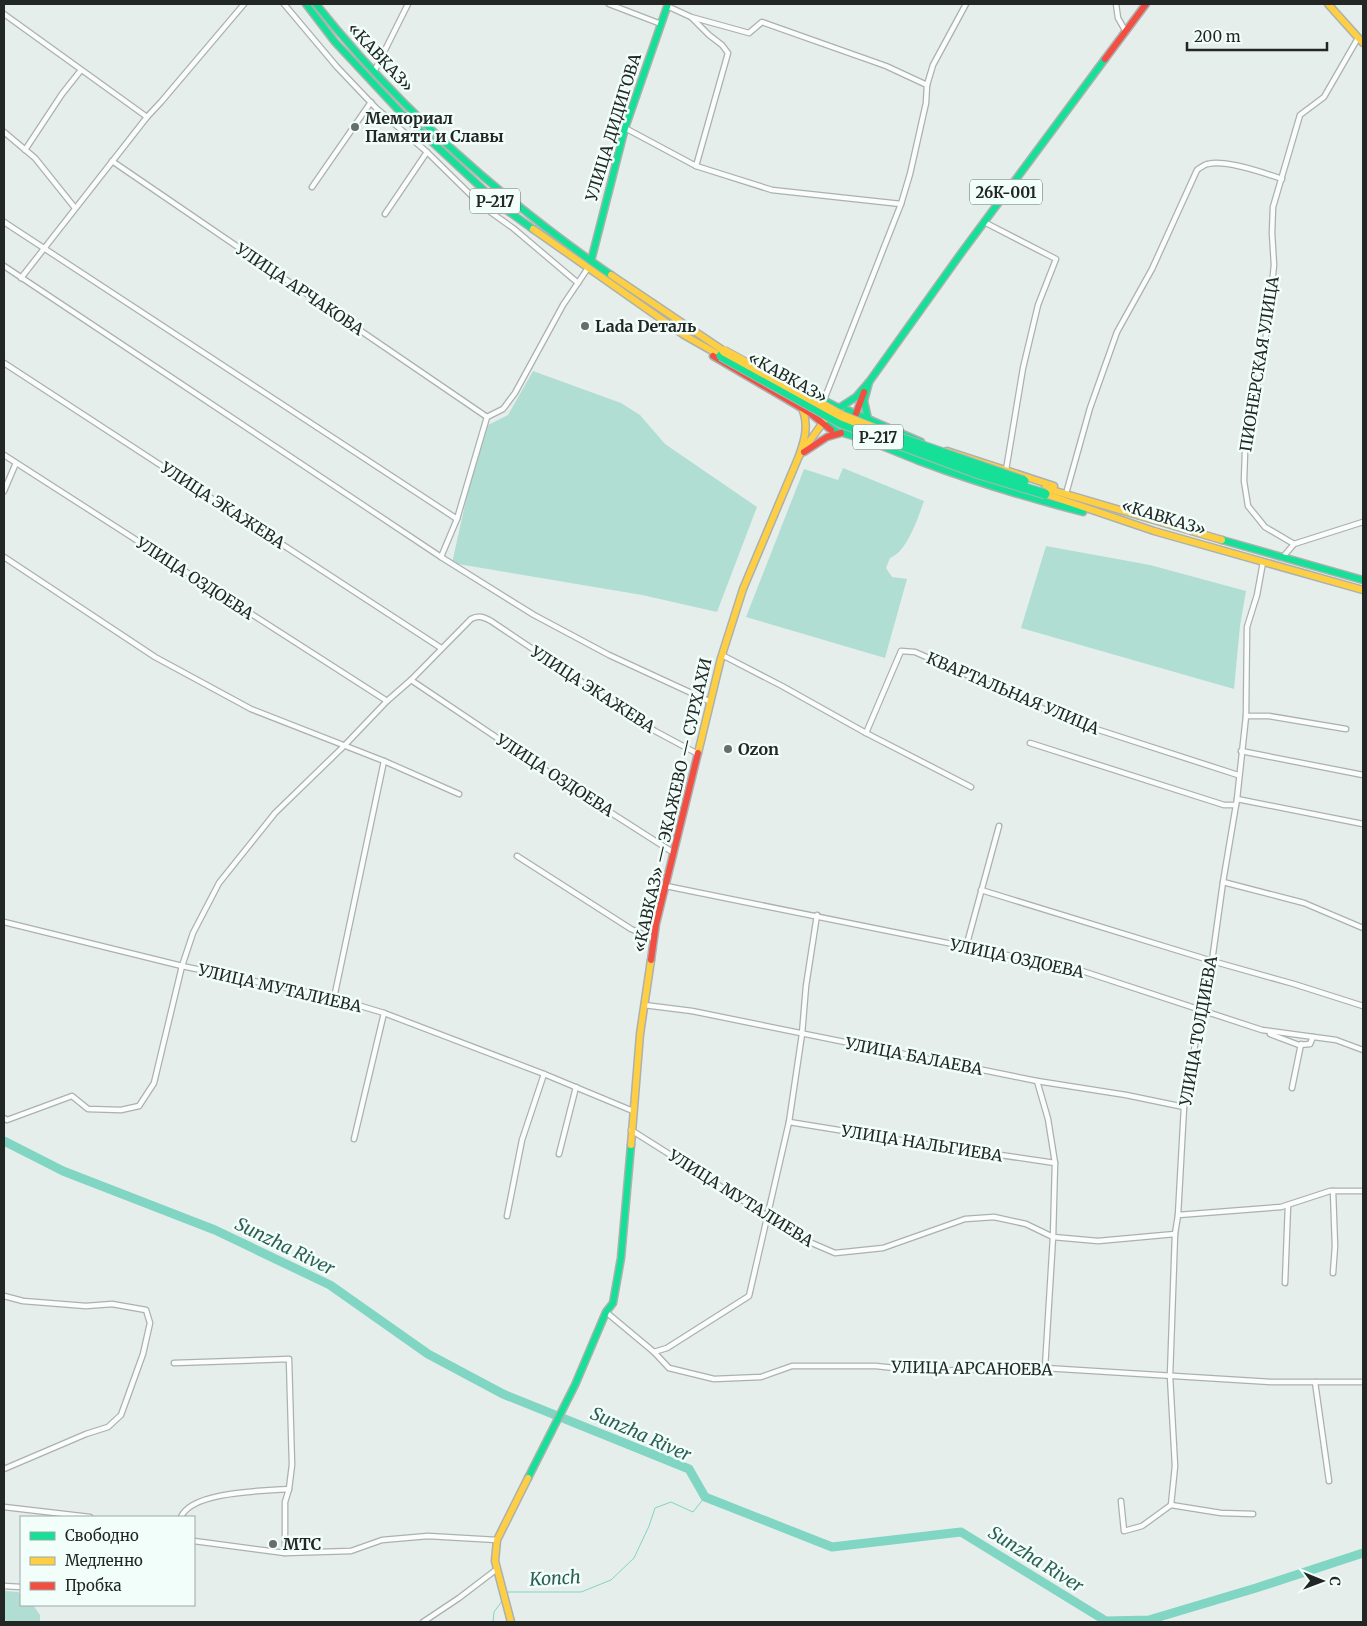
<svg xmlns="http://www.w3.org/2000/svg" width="1367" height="1626" viewBox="0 0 1367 1626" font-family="Merriweather,serif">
	<rect width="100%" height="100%" fill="#e6eeec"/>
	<!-- green -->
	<g fill="#b1ded3">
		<polygon points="533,371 621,403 640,415 665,444 757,507 717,612 642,595 452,563 482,428 508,415"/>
		<path d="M843,468l81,33c-6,17 -17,51 -34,57l-4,10 6,9 15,2 -22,79 -139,-41 58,-148 34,11z"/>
		<polygon points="1046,546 1150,565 1246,591 1240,626 1234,689 1021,628"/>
		<polygon points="4,1591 18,1592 21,1594 21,1605 33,1605 40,1615 40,1622 4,1622"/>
	</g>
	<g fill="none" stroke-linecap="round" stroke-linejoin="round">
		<!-- stream -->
		<g stroke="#80d5c3" stroke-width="1">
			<polyline points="506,1596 508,1592 581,1592 611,1580 634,1558 649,1526 655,1508 671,1502 693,1512 705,1497"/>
			<polyline points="493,1622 494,1612 502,1601"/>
		</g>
		<!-- river -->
		<polyline stroke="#80d5c3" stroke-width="9" points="4,1141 63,1171 215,1230 330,1285 428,1354 503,1394 689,1469 705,1497 832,1547 961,1532 1106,1621 1149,1620 1256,1588 1363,1553"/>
		<!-- street casing -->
		<g stroke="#abb1b0" stroke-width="7">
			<g id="street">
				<polyline points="284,4 337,67 376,108 427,152 482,206 513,228 578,283"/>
				<polyline points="609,4 661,24"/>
				<polyline points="1116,4 1118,18 1126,32"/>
				<polyline points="667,6 691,17 749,33 762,22 886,66 927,85"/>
				<polyline points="4,14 147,117"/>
				<polyline points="692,18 709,35 722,45 728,53 696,166"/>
				<polyline points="374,72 408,4"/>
				<polyline points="625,128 696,166 772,190 901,204"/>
				<polyline points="4,132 35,158 75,208"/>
				<polyline points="25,150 62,94 81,70"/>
				<polyline points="112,161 487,417"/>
				<polyline points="312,187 371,102"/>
				<polyline points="385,214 427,152"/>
				<polyline points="4,222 457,519"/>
				<polyline points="984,222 1056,259 1038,305 1023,368 1006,470"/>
				<polyline points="4,266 441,557 534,615 609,655 711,702"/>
				<polyline points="21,278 147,117 161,102 244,4"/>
				<polyline points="4,363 441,648"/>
				<polyline points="824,400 901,204 910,174 926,103 927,85 933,65 966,4"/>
				<polyline points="4,455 387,701"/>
				<path d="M1067,490l23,-82 27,-76 35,-63 45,-99c3,-2 8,-6 11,-6 17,-5 57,9 74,15"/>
				<polyline points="4,491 16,463"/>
				<polyline points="1294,544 1265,527 1248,506 1244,481 1245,452 1268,324 1274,265 1272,233 1273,207 1300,115 1324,97 1358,38"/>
				<polyline points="4,557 155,657 251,709 384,761 334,998"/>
				<polyline points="441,557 457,519 487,417 503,409 515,393 563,305 588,268"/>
				<polyline points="1283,557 1294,544 1363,522"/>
				<polyline points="722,655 782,686 866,733 971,787"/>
				<polyline points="411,680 566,784 674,853"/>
				<polyline points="1246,716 1269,716 1346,729"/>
				<polyline points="866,733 901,651 915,652 1071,721 1238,775"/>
				<polyline points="1030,743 1224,805 1236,805"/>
				<polyline points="1241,751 1363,775"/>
				<polyline points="384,761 459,794"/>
				<polyline points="1237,799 1363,824"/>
				<polyline points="517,856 631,929 654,939"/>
				<polyline points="1223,882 1304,903 1363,928"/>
				<polyline points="666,886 1076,969 1262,1030 1336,1040 1363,1050"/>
				<polyline points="981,890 1212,961 1294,984 1363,1006"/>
				<polyline points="4,922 182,966 334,998 384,1013 544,1074 633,1111"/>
				<polyline points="966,947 999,826"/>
				<polyline points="644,1005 692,1011 1037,1081 1126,1095 1184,1107"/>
				<polyline points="1270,1034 1299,1045 1310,1044 1313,1037"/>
				<polyline points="1037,1081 1048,1119 1055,1163 1053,1237 1045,1368"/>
				<polyline points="1292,1088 1301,1044"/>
				<path d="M4,1118l3,2 65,-24 16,13 33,1 18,-4 15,-23 28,-117 11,-33 26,-50 56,-70 69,-67 43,-45 24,-21 60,-61c8,-4 13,-2 20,2l164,110 43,23"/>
				<polyline points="789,1122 925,1144 1055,1163"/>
				<polyline points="631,1130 807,1241 835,1253 883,1248 965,1219 994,1217 1026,1224 1053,1237 1098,1241 1175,1234"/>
				<polyline points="354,1139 384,1013"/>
				<polyline points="559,1154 576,1087"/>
				<polyline points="1178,1215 1281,1207 1330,1191 1363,1191"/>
				<polyline points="507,1216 522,1140 544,1074"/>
				<polyline points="1333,1273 1335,1246 1333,1191"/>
				<polyline points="1285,1283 1288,1205"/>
				<polyline points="4,1296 23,1301 86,1306 112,1304 146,1310 150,1323 143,1354 121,1415 108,1427 86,1434 4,1469"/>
				<polyline points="606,1312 654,1352 669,1368 714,1379 761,1377 792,1366 876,1366 922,1371 1045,1368 1271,1382 1363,1382"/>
				<polyline points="654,1352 667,1348 749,1296 789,1122 802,1034 806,986 817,915"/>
				<polyline points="174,1363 289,1359 292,1465 289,1489 285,1502 285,1553"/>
				<polyline points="1315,1382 1329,1481"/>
				<polyline points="1121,1501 1124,1531 1142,1526 1171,1505 1221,1513 1253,1514"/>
				<polyline points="1171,1505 1175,1466 1170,1376 1175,1234 1178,1215 1184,1107 1201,1011 1212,961 1223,882 1237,799 1246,716 1247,627 1257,595 1263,562"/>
				<polyline points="4,1507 90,1517"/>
				<path d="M181,1517c11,-26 83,-26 108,-28"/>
				<polyline points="194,1541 285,1553 351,1551 382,1540 428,1536 497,1540"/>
				<polyline points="4,1586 21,1587"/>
				<polyline points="423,1622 459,1598 497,1569"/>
			</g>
		</g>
		<!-- fast casing -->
		<g stroke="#abb1b0" stroke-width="9">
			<g id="fast">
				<polyline points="306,4 335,42 402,114 501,206 533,229"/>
				<path d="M316,4c84,106 184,194 295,271"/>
				<polyline points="591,261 625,128 668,4"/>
				<polyline points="807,392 839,408"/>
				<polyline points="839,408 856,397 869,382 962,252 1105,59"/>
				<polyline points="847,410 921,442"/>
				<polyline points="831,411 828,418 830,427 839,433 848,430"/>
				<polyline points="868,419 864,401 869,382"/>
				<path d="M843,433c27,7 53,19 79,29 53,20 107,36 161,50"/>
				<polyline points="1222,540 1363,580"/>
				<polyline points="528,1478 575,1385 606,1312 613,1303 621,1258 631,1145"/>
			</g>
		</g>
		<!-- slow casing -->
		<g stroke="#abb1b0" stroke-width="9">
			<g id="slow">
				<polyline points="1328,4 1363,43"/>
				<polyline points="533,229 684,335 721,356"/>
				<polyline points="611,275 724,351"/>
				<polyline points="947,451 1054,486"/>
				<path d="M799,456c6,-17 10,-31 3,-48"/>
				<polyline points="1045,488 1222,540"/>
				<polyline points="1045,494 1154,531 1363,590"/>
				<polyline points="698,753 721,658 743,589 799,456 824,421"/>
				<polyline points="631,1145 640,1034 651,960"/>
				<polyline points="511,1622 495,1561 497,1540 528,1478"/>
			</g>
		</g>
		<!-- jam casing -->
		<g stroke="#abb1b0" stroke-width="9">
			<g id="jam">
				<polyline points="1105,59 1146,4"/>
				<polyline points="713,356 810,413 831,430"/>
				<polyline points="854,419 864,392"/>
				<polyline points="804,452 827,437 841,433"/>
				<polyline points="651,960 656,924 698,753"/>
			</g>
		</g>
		<!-- street -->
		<use href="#street" stroke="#fbfcfc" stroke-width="4.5"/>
		<!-- fast -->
		<use href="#fast" stroke="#16e098" stroke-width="6"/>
		<!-- slow -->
		<use href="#slow" stroke="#ffcf43" stroke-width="6"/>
		<!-- jam -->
		<use href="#jam" stroke="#f24e42" stroke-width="6"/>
		<!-- fast-bridge casing -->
		<g stroke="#a6b8b4" stroke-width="11" stroke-linecap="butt">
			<g id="fast-bridge">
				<polyline points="721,356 841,423 979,474 1045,494"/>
				<polyline points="894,436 1024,481"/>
			</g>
		</g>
		<!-- slow-bridge casing -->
		<g stroke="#a6b8b4" stroke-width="11" stroke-linecap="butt">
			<polyline id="slow-bridge" points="724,351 842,416 880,431"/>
		</g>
		<!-- fast-bridge -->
		<use href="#fast-bridge" stroke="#16e098" stroke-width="9"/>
		<!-- slow-bridge -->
		<use href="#slow-bridge" stroke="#ffcf43" stroke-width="9"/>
	</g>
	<!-- markers -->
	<g fill="#676d6b" stroke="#f1fefa" stroke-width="2">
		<circle cx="355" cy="127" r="5"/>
		<circle cx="585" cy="326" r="5"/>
		<circle cx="728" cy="749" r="5"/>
		<circle cx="273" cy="1544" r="5"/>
	</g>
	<g text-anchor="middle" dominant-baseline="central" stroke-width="5" stroke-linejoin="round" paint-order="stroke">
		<!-- shield labels -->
		<g fill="#f1fefa" stroke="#606866" stroke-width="1">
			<rect x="970" y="179.5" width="72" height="25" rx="4"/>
			<rect x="470" y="188.5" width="50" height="25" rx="4"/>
			<rect x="853" y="424.5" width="50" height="25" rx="4"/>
		</g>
		<g font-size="15" font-weight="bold" fill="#222726">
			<text x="1006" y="192">26К-001</text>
			<text x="495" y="201">Р-217</text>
			<text x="878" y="437">Р-217</text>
		</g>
		<!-- street labels -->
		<g font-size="16" fill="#222726" stroke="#f1fefa">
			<text transform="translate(381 57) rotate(47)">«КАВКАЗ»</text>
			<text transform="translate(613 127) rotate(-73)">УЛИЦА ДИДИГОВА</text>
			<text transform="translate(300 289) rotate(34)">УЛИЦА АРЧАКОВА</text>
			<text transform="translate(1259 364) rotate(-81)">ПИОНЕРСКАЯ УЛИЦА</text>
			<text transform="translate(788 377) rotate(29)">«КАВКАЗ»</text>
			<text transform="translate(223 505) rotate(33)">УЛИЦА ЭКАЖЕВА</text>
			<text transform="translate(1164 517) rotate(17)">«КАВКАЗ»</text>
			<text transform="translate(195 578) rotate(33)">УЛИЦА ОЗДОЕВА</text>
			<text transform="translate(593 689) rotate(33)">УЛИЦА ЭКАЖЕВА</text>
			<text transform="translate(1013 693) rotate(23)">КВАРТАЛЬНАЯ УЛИЦА</text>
			<text transform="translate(555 775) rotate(33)">УЛИЦА ОЗДОЕВА</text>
			<text transform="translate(672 805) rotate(-77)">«КАВКАЗ» — ЭКАЖЕВО — СУРХАХИ</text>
			<text transform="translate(1017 958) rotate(12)">УЛИЦА ОЗДОЕВА</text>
			<text transform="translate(280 988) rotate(13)">УЛИЦА МУТАЛИЕВА</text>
			<text transform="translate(1198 1031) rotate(-80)">УЛИЦА ТОЛДИЕВА</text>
			<text transform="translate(914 1056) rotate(11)">УЛИЦА БАЛАЕВА</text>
			<text transform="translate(922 1143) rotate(9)">УЛИЦА НАЛЬГИЕВА</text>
			<text transform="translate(741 1198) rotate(32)">УЛИЦА МУТАЛИЕВА</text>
			<text transform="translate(972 1368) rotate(1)">УЛИЦА АРСАНОЕВА</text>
		</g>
		<!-- poi labels -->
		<g font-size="16" font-weight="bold" fill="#222726" stroke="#f1fefa" text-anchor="start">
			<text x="365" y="118">Мемориал<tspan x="365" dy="18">Памяти и Славы</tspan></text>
			<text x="595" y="326">Lada Dеталь</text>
			<text x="738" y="749">Ozon</text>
			<text x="283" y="1544">МТС</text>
		</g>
		<!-- water labels -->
		<g font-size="18" font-style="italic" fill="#2d5e54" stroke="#f1fefa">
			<text transform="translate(285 1246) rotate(26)">Sunzha River</text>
			<text transform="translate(641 1434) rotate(24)">Sunzha River</text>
			<text transform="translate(1036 1559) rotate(32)">Sunzha River</text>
			<text transform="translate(555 1578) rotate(-3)">Konch</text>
		</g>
	</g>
	<!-- border -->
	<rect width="1367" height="1626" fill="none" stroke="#222726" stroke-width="10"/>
	<!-- legend -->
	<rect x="20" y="1516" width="175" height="90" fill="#f1fefa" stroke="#9ea8a5"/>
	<rect x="30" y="1532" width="25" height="8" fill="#16e098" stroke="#9ea8a5"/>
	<text x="65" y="1541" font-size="15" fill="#222726">Свободно</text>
	<rect x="30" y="1557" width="25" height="8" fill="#ffcf43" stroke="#9ea8a5"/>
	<text x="65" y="1566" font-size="15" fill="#222726">Медленно</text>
	<rect x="30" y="1582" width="25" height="8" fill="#f24e42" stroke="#9ea8a5"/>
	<text x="65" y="1591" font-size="15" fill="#222726">Пробка</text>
	<!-- north arrow -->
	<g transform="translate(1322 1581) rotate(91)" stroke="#f1fefa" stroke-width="4" paint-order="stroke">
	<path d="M0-4L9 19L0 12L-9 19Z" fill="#222726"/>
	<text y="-8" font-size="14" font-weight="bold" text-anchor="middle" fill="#222726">С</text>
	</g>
	<!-- scale -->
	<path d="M1187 42v8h140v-8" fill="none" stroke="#222726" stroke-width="2.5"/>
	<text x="1194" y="42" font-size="15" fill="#222726" stroke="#f1fefa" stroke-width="4" paint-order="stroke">200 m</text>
</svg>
